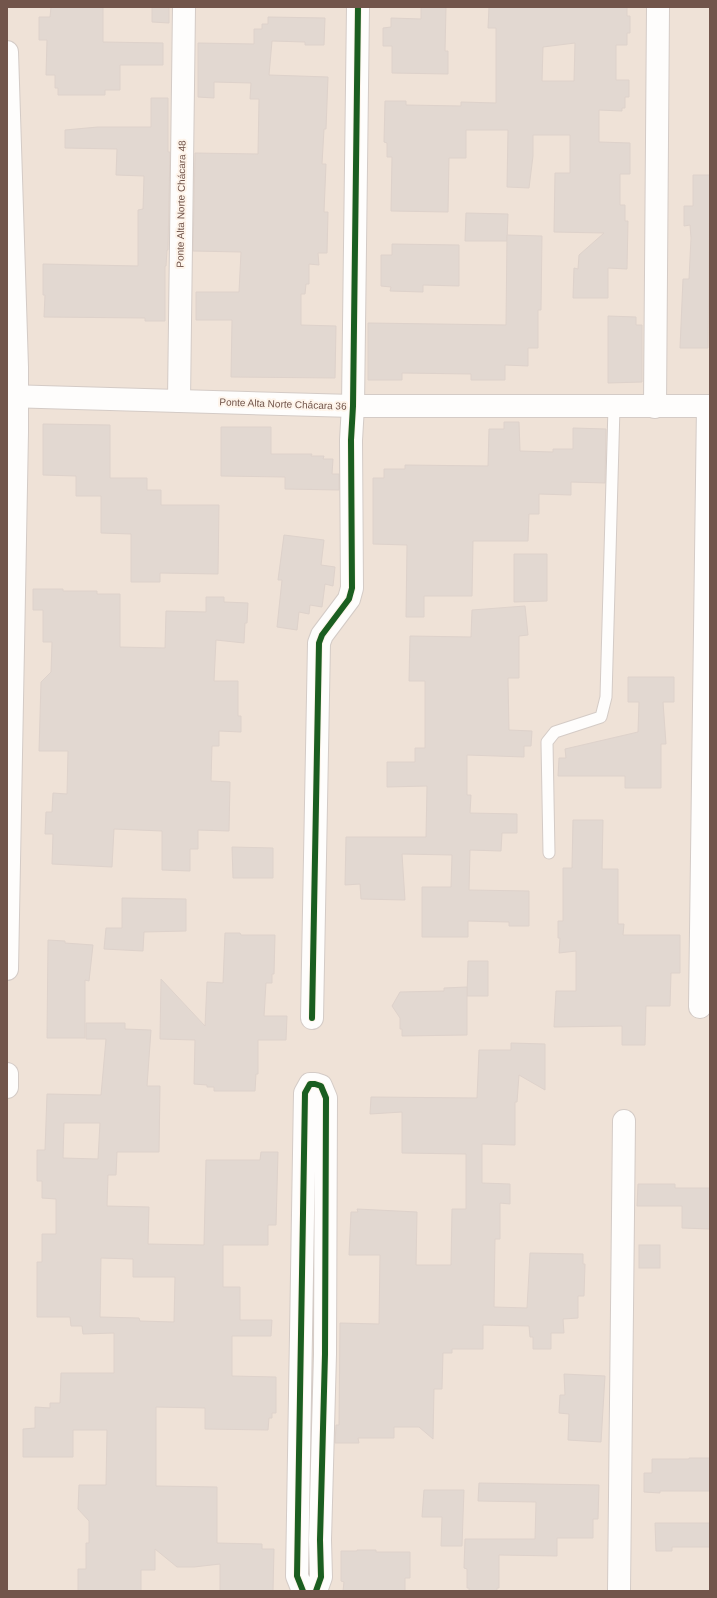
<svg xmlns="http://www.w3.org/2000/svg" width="717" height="1598" viewBox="0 0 717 1598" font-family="Arial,sans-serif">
	<rect width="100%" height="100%" fill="#f6f0e9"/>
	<!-- residential -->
	<rect fill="#efe2d7" x="7" y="7" width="703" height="1584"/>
	<!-- building -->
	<g fill="#e2d8d1" stroke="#ded2cb" fill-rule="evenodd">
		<polygon points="51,7 103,7 103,42 163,43 163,65 120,65 120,90 105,90 105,95 58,95 58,88 55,88 55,75 46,75 47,40 39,40 39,17 50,17"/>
		<polygon points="152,7 169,7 169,23 152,22"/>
		<polygon points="421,7 446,7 445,51 448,51 448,74 392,73 392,46 383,46 383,28 391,27 391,18 421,19"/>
		<path d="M489,7h138v9h3v17h-3v12h-11v35h13v17h-4v11h-3v3l-23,-1v32l31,1v31h-10v31h5v16h3l-1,48 -19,-1v30h-35l1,-30 4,1 1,-14 25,-22 -50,-1 1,-59h15v-38h-37v21l-4,32 -22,-1 1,-57h-42v28h-17l-1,54 -57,-1 1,-54h-5v-14l-3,-1 1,-41h21v4l55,1v-4l35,1v-75h-8zM575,43l-1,38h-32l1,-34z"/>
		<polygon points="268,17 325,18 324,45 305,45 305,42 272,41 269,75 328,77 326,129 324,129 322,164 326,164 324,212 328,212 327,253 318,253 319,265 309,264 309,284 306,284 305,294 301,294 301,325 336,326 335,378 231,377 232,320 196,320 196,292 239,292 241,252 193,251 195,153 258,154 259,99 250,99 251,83 214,82 214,98 198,97 198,43 254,44 254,29 262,29 262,24 268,24"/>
		<polygon points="151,98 168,98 168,152 170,152 168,250 167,250 166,266 165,266 165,321 145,321 145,318 44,317 45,295 43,295 43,264 138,266 138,210 143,209 144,176 116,175 117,149 65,148 65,130 98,127 151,127"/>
		<polygon points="693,175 710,175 708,348 680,348 683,279 689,279 691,238 690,225 684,226 684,206 693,206"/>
		<polygon points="466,213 508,214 507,241 465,241"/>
		<polygon points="507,235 542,236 541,310 538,310 538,348 528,348 528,366 505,365 505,380 471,380 471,374 402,373 402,380 368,380 368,323 506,325"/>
		<polygon points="392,244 459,245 459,286 423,285 423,292 390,291 391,287 381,286 381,255 392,255"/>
		<polygon points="608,316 636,317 636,325 642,325 642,382 608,383"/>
		<polygon points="504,422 519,422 520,451 553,452 553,449 573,449 573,428 606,429 605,483 571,482 571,495 539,494 539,514 529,514 528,541 473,541 472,596 424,596 424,617 406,617 407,545 373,544 373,478 384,478 384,469 405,469 405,465 488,466 489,429 504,429"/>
		<polygon points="43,424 110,425 110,478 147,478 147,490 161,490 161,505 219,505 218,574 160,573 160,582 131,582 131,534 101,533 101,496 76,496 76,476 43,475"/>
		<polygon points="221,427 271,427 271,454 312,454 311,456 324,456 323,459 333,459 332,474 339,474 339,490 285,489 285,477 221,476"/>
		<polygon points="284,535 324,540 321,565 335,567 333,586 325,584 322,607 310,605 309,614 299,612 297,630 277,627 282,580 278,580"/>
		<polygon points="514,554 547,554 547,601 514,602"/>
		<polygon points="33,589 63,589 63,591 97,591 97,594 120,594 120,647 165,648 166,611 206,612 206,597 224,597 224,602 248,603 247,623 245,623 244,643 216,640 214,681 238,681 238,716 241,716 241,732 219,731 219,746 212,746 211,781 230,782 229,831 198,830 198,849 190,849 190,871 162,870 162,831 114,829 112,867 52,864 53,834 45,834 46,812 52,812 53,793 67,794 68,751 39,751 41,682 51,672 52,642 43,642 43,610 33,610"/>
		<polygon points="525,606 528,635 519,636 519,678 508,678 509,730 532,731 531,746 524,746 524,757 467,755 467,795 471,795 470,813 517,814 517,833 502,833 501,851 470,850 469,890 529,891 529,926 509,926 509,922 468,921 468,937 422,937 422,887 451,887 452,855 402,854 405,900 361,899 360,884 345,885 346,837 426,837 427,786 387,787 387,762 415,762 415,748 425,748 425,681 409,681 410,636 471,637 472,610"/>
		<polygon points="628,677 674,677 674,702 663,702 666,744 661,744 661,788 625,788 625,776 558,776 559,758 566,758 565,749 638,732 639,702 628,702"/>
		<polygon points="573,820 603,820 602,869 618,869 618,924 624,924 623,935 680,935 680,973 671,973 670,1006 646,1006 645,1045 622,1045 622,1026 554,1027 556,991 576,991 576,951 559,953 560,938 558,938 558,921 563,921 563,868 572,868"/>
		<polygon points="232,847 273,848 273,878 233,878"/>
		<polygon points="122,898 186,899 186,931 144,932 143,951 104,949 106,928 122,928"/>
		<polygon points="225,933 240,933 241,935 275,935 274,974 272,974 272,983 266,983 264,1016 287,1016 286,1040 258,1040 258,1074 256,1074 255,1091 214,1091 214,1087 207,1087 207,1085 194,1084 195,1040 160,1039 161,979 205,1026 207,982 223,983"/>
		<polygon points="48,940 65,941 65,943 93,945 89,981 85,980 85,1038 47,1038"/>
		<polygon points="468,961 488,961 488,996 467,996"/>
		<polygon points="467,987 467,1035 402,1036 402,1029 400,1029 400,1018 392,1006 400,992 444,991 444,988"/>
		<path d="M86,1023h39v6l26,1 -4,56h13l-1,66h-42l-1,23h-8l-1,31 42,1 -1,37 56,1 2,-85h54l1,-8h17l-2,73h-8v20h-45v42h17v33h32l-1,16h-39v40l44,1v36h-4v5h-3l-1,12 -63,-1v-21l-49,-1v79l61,1v56l45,1v5h12l-1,42h-53v-27l-26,3h-17l-22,-18v21h-14v21h-63v-22h8v-26h3v-22l-11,-12 1,-24h27l1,-55h-34v27h-50v-28l12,-1v-21l15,1v-5h10l1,-30h53v-40l-31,1 -1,-8h-11l-1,-9h-33v-55h5v-28h14v-35l-14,-1v-17h-5v-31h8l2,-56 54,1 5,-56h-20zM64,1123h36l-2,36 -35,-1zM101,1258l32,1v18h42l-1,45 -34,-1 -1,-3 -39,-1z"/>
		<polygon points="511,1043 545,1044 545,1090 519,1075 517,1102 515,1102 515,1145 482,1144 482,1183 510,1184 510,1204 500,1203 500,1239 495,1239 494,1307 527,1308 530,1253 583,1254 583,1264 585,1264 584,1296 578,1296 578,1318 563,1319 564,1333 551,1333 551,1349 533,1349 533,1337 530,1337 529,1326 483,1325 483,1349 452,1349 452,1353 443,1353 442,1389 434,1389 433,1439 419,1427 394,1427 394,1438 358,1438 359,1443 335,1443 336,1425 339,1425 340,1323 379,1324 380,1255 349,1255 351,1212 358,1212 357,1209 417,1212 416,1265 451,1265 452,1209 466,1209 466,1154 402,1153 402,1112 370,1114 371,1097 477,1098 479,1050 511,1050"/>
		<polygon points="638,1184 675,1184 675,1188 710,1188 710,1229 682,1228 682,1206 637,1206"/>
		<rect x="639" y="1245" width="21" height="23"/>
		<polygon points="564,1374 605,1376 601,1442 568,1440 569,1414 559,1413 560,1395 565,1395"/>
		<polygon points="689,1458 710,1458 710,1491 660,1491 660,1493 644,1492 644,1473 652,1473 652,1459 689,1459"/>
		<polygon points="479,1483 599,1485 598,1519 593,1519 593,1538 557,1538 557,1556 499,1555 499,1588 497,1588 497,1591 469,1591 469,1588 467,1588 467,1569 464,1568 465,1539 535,1539 536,1502 478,1501"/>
		<polygon points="424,1490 464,1490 462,1546 441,1546 442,1517 422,1517"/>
		<polygon points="655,1523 710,1523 710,1547 672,1547 672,1551 656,1551"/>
		<polygon points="357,1550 376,1550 376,1552 410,1552 410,1578 405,1578 405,1591 343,1591 344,1582 341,1581 341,1551 357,1551"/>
	</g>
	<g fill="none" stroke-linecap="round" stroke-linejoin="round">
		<!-- service casing -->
		<g stroke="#d4cbc6" stroke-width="13">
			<polyline id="service" points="549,853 547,742 555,732 601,717 606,697 614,407"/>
		</g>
		<!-- minor casing -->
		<g stroke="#d4cbc6" stroke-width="24">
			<g id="minor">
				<polyline points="7,52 17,367 17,432 7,969"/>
				<polyline points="179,401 184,7"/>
				<polyline points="655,407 658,7"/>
				<polyline points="700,1007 708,406"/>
				<polyline points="312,1018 319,643 322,635 349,599 352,588 351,440 353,406 358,7"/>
				<polyline points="7,1087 7,1074"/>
				<polyline points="303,1591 297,1576 305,1093 310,1084 315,1084 321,1086 326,1098 325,1354 320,1540 321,1577 316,1591"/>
				<polyline points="619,1591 624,1121"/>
			</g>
		</g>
		<!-- tertiary casing -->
		<g stroke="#d4cbc6" stroke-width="24">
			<polyline id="tertiary" points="7,396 353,406 710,406"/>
		</g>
		<!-- service -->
		<use href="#service" stroke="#fefdfc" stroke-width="11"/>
		<!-- minor -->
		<use href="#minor" stroke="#fefdfc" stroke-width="22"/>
		<!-- tertiary -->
		<use href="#tertiary" stroke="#fefdfc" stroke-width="22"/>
		<!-- cycleway casing -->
		<g stroke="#fef4ea" stroke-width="8">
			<g id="cycleway">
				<polyline points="312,1018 319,643 322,635 349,599 352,588 351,440 353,406 358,7"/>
				<polyline points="303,1591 297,1576 305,1093 310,1084 315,1084 321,1086 326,1098 325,1354 320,1540 321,1577 316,1591"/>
			</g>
		</g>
		<!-- cycleway -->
		<use href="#cycleway" stroke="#1b5e20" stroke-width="6"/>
	</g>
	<g text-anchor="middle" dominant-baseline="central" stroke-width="4" stroke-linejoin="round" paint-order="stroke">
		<!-- street labels -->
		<g font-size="10" fill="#72554b" stroke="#fef4ea">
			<text transform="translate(181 204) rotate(-89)">Ponte Alta Norte Chácara 48</text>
			<text transform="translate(283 404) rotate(2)">Ponte Alta Norte Chácara 36</text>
		</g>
	</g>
	<!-- border -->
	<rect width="717" height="1598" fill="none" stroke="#72554b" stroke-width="16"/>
</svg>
